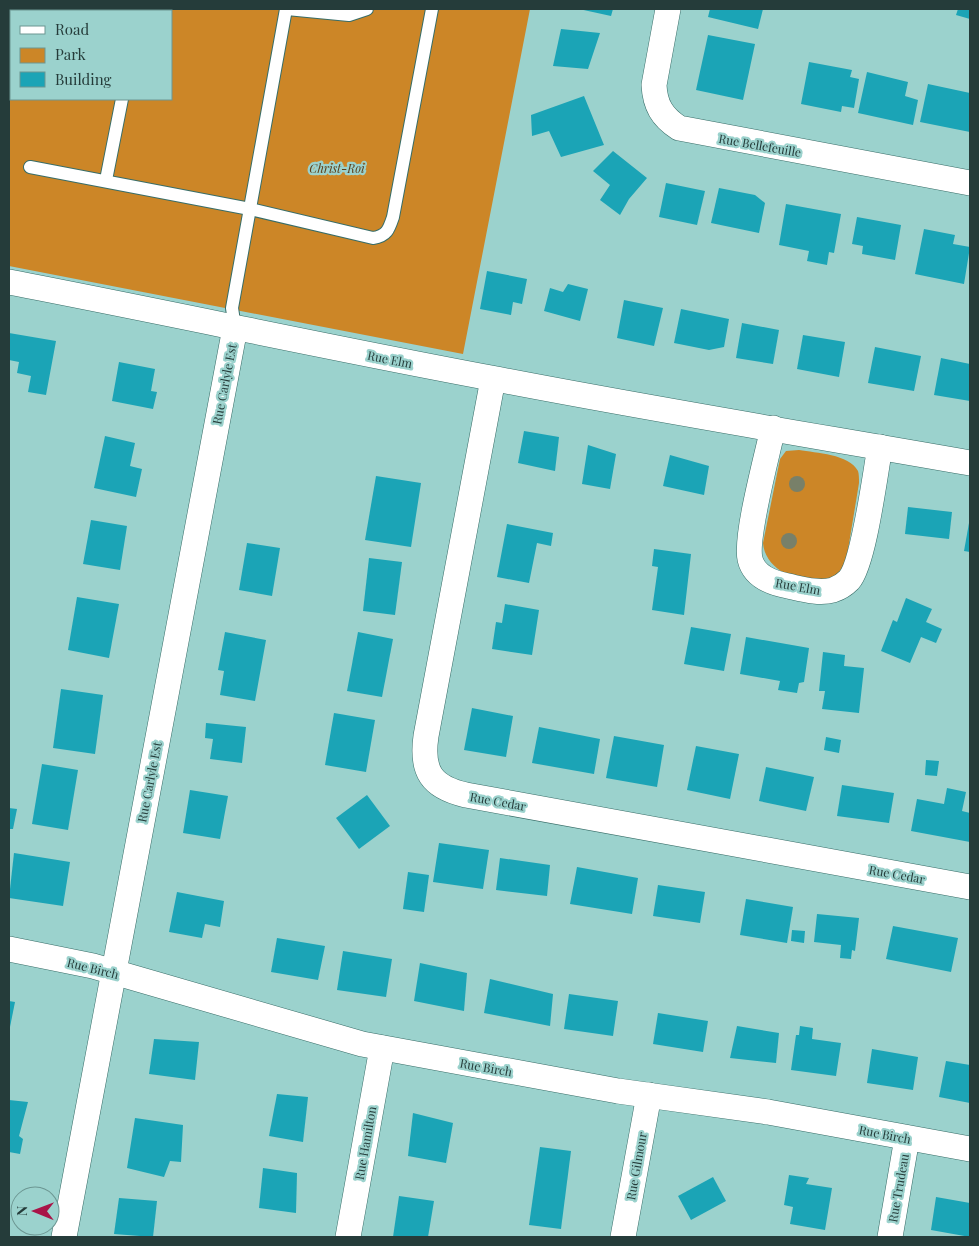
<svg xmlns="http://www.w3.org/2000/svg" width="979" height="1246" viewBox="0 0 979 1246" font-family="'Playfair Display',serif">
	<rect width="100%" height="100%" fill="#9bd2cd"/>
	<!-- green -->
	<g fill="#cc8627">
		<polygon points="24,9 530,9 463,354 9,266 9,94 11,81 11,99 171,99 171,11 24,11"/>
		<path d="M799,450c17,3 50,4 59,21 1,3 1,8 1,12l-13,79c-4,6 -9,14 -16,17 -25,8 -65,-7 -67,-36l17,-84 6,-8z"/>
	</g>
	<!-- building -->
	<g fill="#1ba4b6">
		<polygon points="579,9 613,9 611,16"/>
		<polygon points="710,9 763,9 758,29 708,17"/>
		<polygon points="958,9 970,9 970,19 956,15"/>
		<polygon points="561,29 600,33 588,69 553,66"/>
		<polygon points="708,35 755,44 743,100 696,90"/>
		<polygon points="809,62 852,70 850,77 859,79 854,108 842,106 841,112 801,104"/>
		<polygon points="867,72 908,82 905,96 918,100 913,125 858,113"/>
		<polygon points="928,84 970,93 970,132 920,122"/>
		<polygon points="584,96 604,145 561,157 549,131 532,136 531,115"/>
		<polygon points="613,151 647,178 629,199 620,215 600,200 610,185 593,171"/>
		<polygon points="666,183 705,191 697,225 659,217"/>
		<polygon points="719,188 755,195 765,203 759,233 711,223"/>
		<polygon points="786,204 841,214 834,253 829,252 827,265 807,261 809,251 779,245"/>
		<polygon points="857,217 901,225 895,260 862,254 863,246 852,244"/>
		<polygon points="924,229 955,235 953,244 970,247 964,284 915,274"/>
		<polygon points="487,271 527,279 522,304 513,302 511,315 480,309"/>
		<polygon points="568,284 588,289 580,321 544,311 550,288 563,292"/>
		<polygon points="624,300 663,308 654,346 617,338"/>
		<polygon points="681,309 729,319 724,347 709,350 674,343"/>
		<polygon points="742,323 779,330 773,364 736,358"/>
		<polygon points="9,333 56,341 46,395 28,392 31,376 17,373 19,362 9,360"/>
		<polygon points="803,335 845,342 839,377 797,369"/>
		<polygon points="875,347 921,356 914,391 868,383"/>
		<polygon points="941,358 970,364 970,401 934,395"/>
		<polygon points="119,362 155,369 151,391 157,392 153,409 112,401"/>
		<polygon points="524,431 559,437 555,471 518,463"/>
		<polygon points="105,436 135,443 130,466 142,469 136,497 94,488"/>
		<polygon points="588,445 616,454 610,489 582,484"/>
		<polygon points="670,455 709,466 704,495 663,486"/>
		<polygon points="376,476 421,483 411,547 365,540"/>
		<polygon points="908,507 952,512 949,539 905,534"/>
		<polygon points="91,520 127,526 120,570 83,564"/>
		<polygon points="969,523 970,523 970,552 964,551"/>
		<polygon points="507,524 553,533 551,546 537,543 529,583 497,577"/>
		<polygon points="247,543 280,548 272,596 239,590"/>
		<polygon points="654,549 691,554 684,615 652,610 658,567 652,566"/>
		<polygon points="369,558 402,562 395,615 363,611"/>
		<polygon points="77,597 119,604 109,658 68,650"/>
		<polygon points="906,598 932,609 926,622 942,629 936,643 921,637 910,663 881,651 893,620 897,622"/>
		<polygon points="505,604 539,610 532,655 492,649 496,622 502,623"/>
		<polygon points="691,627 731,634 724,671 684,664"/>
		<polygon points="225,632 266,640 255,701 220,695 224,671 218,670"/>
		<polygon points="358,632 393,639 382,697 347,691"/>
		<polygon points="746,637 809,648 804,682 799,683 797,693 778,690 780,681 740,674"/>
		<polygon points="823,652 845,655 844,666 864,668 859,713 822,709 825,691 819,691"/>
		<polygon points="61,689 103,695 95,754 53,748"/>
		<polygon points="472,708 513,716 506,757 464,750"/>
		<polygon points="334,713 375,720 366,772 325,765"/>
		<polygon points="206,723 246,727 242,763 210,759 213,739 205,738"/>
		<polygon points="539,727 600,739 594,774 532,763"/>
		<polygon points="614,736 664,745 657,787 606,778"/>
		<polygon points="826,737 841,740 839,753 824,750"/>
		<polygon points="696,746 739,754 730,799 687,790"/>
		<polygon points="926,760 939,761 937,776 925,775"/>
		<polygon points="42,764 78,770 68,830 32,824"/>
		<polygon points="766,767 814,777 806,811 759,801"/>
		<polygon points="842,785 894,793 889,823 837,816"/>
		<polygon points="947,788 966,792 962,811 970,813 970,842 911,831 917,799 944,804"/>
		<polygon points="190,790 228,796 220,839 183,833"/>
		<polygon points="367,795 390,826 359,849 336,818"/>
		<polygon points="9,808 17,809 13,829 9,829"/>
		<polygon points="439,843 489,850 483,889 433,882"/>
		<polygon points="14,853 70,862 63,906 9,898"/>
		<polygon points="500,858 550,865 547,896 496,890"/>
		<polygon points="577,867 638,878 632,914 570,904"/>
		<polygon points="408,872 429,875 424,912 403,909"/>
		<polygon points="658,885 705,892 700,923 653,916"/>
		<polygon points="177,892 224,901 220,927 205,924 202,938 169,932"/>
		<polygon points="746,899 793,907 787,943 740,935"/>
		<polygon points="817,914 859,918 855,951 852,950 851,959 840,958 841,945 814,942"/>
		<polygon points="893,926 958,938 951,972 886,959"/>
		<polygon points="792,930 805,931 804,943 791,941"/>
		<polygon points="277,938 325,946 318,980 271,972"/>
		<polygon points="343,951 392,959 386,997 337,990"/>
		<polygon points="420,963 467,973 464,1011 414,1001"/>
		<polygon points="490,979 553,994 550,1026 484,1013"/>
		<polygon points="569,994 618,1001 613,1036 564,1029"/>
		<polygon points="9,1001 15,1002 10,1027 9,1027"/>
		<polygon points="658,1013 708,1021 703,1052 653,1044"/>
		<polygon points="737,1026 779,1033 776,1063 730,1058"/>
		<polygon points="800,1026 813,1028 812,1039 841,1043 836,1076 791,1070 796,1035 799,1035"/>
		<polygon points="154,1039 199,1042 195,1080 149,1074"/>
		<polygon points="872,1049 918,1057 913,1090 867,1083"/>
		<polygon points="946,1061 970,1065 970,1103 939,1097"/>
		<polygon points="277,1094 308,1097 303,1142 269,1136"/>
		<polygon points="9,1100 28,1102 19,1136 23,1139 20,1154 9,1152"/>
		<polygon points="413,1113 453,1123 446,1163 408,1156"/>
		<polygon points="135,1118 183,1125 181,1162 170,1161 164,1177 127,1168"/>
		<polygon points="540,1147 571,1151 561,1229 529,1225"/>
		<polygon points="263,1168 297,1173 296,1213 259,1208"/>
		<polygon points="789,1175 809,1178 806,1184 832,1188 825,1230 790,1224 793,1207 784,1205"/>
		<polygon points="713,1177 726,1201 691,1220 678,1196"/>
		<polygon points="399,1196 434,1201 428,1237 393,1237"/>
		<polygon points="936,1197 970,1203 970,1237 931,1230"/>
		<polygon points="119,1198 157,1201 153,1237 114,1234"/>
	</g>
	<g fill="none" stroke-linecap="round" stroke-linejoin="round">
		<!-- service casing -->
		<g stroke="#386d68" stroke-width="14">
			<g id="service">
				<polyline points="287,9 349,15 367,9"/>
				<polyline points="139,11 139,9"/>
				<path d="M30,167l220,42 123,29c14,-2 16,-9 20,-21l39,-208"/>
				<polyline points="106,180 122,99"/>
				<polyline points="235,328 232,308 286,9"/>
			</g>
		</g>
		<!-- minor casing -->
		<g stroke="#386d68" stroke-width="26">
			<g id="minor">
				<path d="M668,9l-14,76c1,20 8,32 25,43l291,55"/>
				<path d="M9,282c161,31 321,66 482,96 159,31 319,57 479,85"/>
				<path d="M493,379l-67,357c-5,35 5,51 40,59l504,92"/>
				<path d="M773,428c-6,28 -28,108 -23,131 4,17 22,24 38,27 14,3 31,8 45,4 6,-2 12,-6 16,-10 15,-17 26,-106 31,-133"/>
				<polyline points="9,949 93,966 362,1044 618,1091 768,1112 970,1149"/>
				<polyline points="64,1237 235,328"/>
				<polyline points="348,1237 382,1048"/>
				<polyline points="623,1237 649,1095"/>
				<polyline points="890,1237 907,1138"/>
			</g>
		</g>
		<!-- service -->
		<use href="#service" stroke="#fff" stroke-width="12"/>
		<!-- minor -->
		<use href="#minor" stroke="#fff" stroke-width="25"/>
	</g>
	<!-- trees -->
	<g fill="#788069">
		<circle cx="797" cy="484" r="8"/>
		<circle cx="789" cy="541" r="8"/>
	</g>
	<g text-anchor="middle" dominant-baseline="central" stroke-width="4.5" stroke-linejoin="round" paint-order="stroke">
		<!-- street labels -->
		<g font-size="12" fill="#253c3a" stroke="#9bd2cd">
			<text transform="translate(760 145) rotate(10)">Rue Bellefeuille</text>
			<text transform="translate(390 359) rotate(11)">Rue Elm</text>
			<text transform="translate(224 384) rotate(-79)">Rue Carlyle Est</text>
			<text transform="translate(798 586) rotate(10)">Rue Elm</text>
			<text transform="translate(149 782) rotate(-79)">Rue Carlyle Est</text>
			<text transform="translate(498 801) rotate(10)">Rue Cedar</text>
			<text transform="translate(897 874) rotate(10)">Rue Cedar</text>
			<text transform="translate(93 968) rotate(14)">Rue Birch</text>
			<text transform="translate(486 1067) rotate(10)">Rue Birch</text>
			<text transform="translate(885 1134) rotate(11)">Rue Birch</text>
			<text transform="translate(365 1143) rotate(-80)">Rue Hamilton</text>
			<text transform="translate(636 1166) rotate(-80)">Rue Gilmour</text>
			<text transform="translate(898 1188) rotate(-80)">Rue Trudeau</text>
		</g>
		<!-- park labels -->
		<g font-size="12" font-style="italic" fill="#5b3d18" stroke="#9bd2cd">
			<text x="337" y="168">Christ-Roi</text>
		</g>
	</g>
	<!-- border -->
	<rect width="979" height="1246" fill="none" stroke="#253c3a" stroke-width="20"/>
	<!-- legend -->
	<rect x="10" y="10" width="162" height="90" fill="#9bd2cd" stroke="#6c9692"/>
	<rect x="20" y="26" width="25" height="8" fill="#ffffff" stroke="#6c9692"/>
	<text x="55" y="35" font-size="15" fill="#253c3a">Road</text>
	<rect x="20" y="48" width="25" height="15" fill="#cc8627" stroke="#6c9692"/>
	<text x="55" y="60" font-size="15" fill="#253c3a">Park</text>
	<rect x="20" y="72" width="25" height="15" fill="#1ba4b6" stroke="#6c9692"/>
	<text x="55" y="85" font-size="15" fill="#253c3a">Building</text>
	<!-- north arrow -->
	<g transform="translate(35 1211) rotate(271)"><circle r="24" fill="#9bd2cd" stroke="#6c9692"/>
	<path d="M0-4L9 19L0 12L-9 19Z" fill="#a91448"/>
	<text y="-8" font-size="14" font-weight="bold" text-anchor="middle" fill="#253c3a">N</text>
	</g>
</svg>
